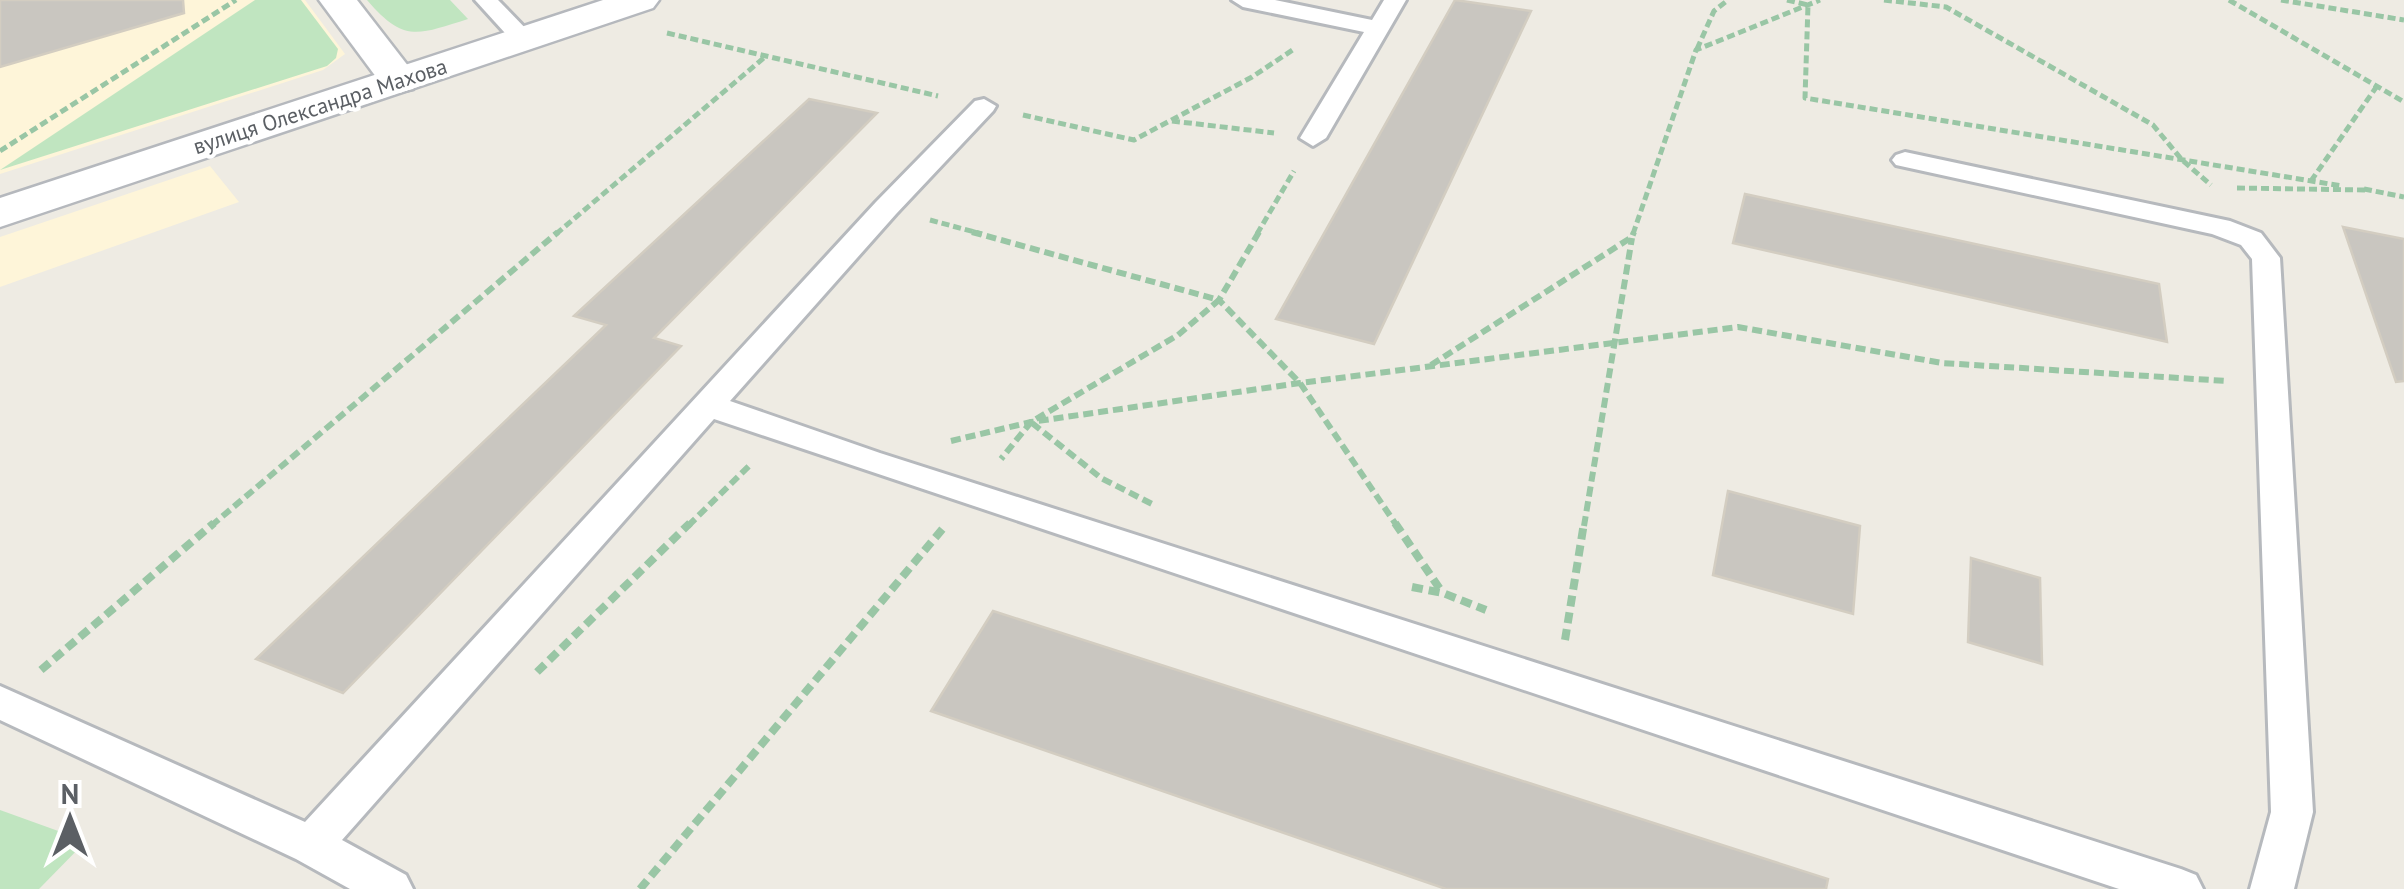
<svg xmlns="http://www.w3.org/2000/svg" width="2404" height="889" viewBox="0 0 2404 889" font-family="'PT Sans',sans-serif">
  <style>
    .commercial { fill: #fef5d9 }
    .green { fill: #c0e5c0 }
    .building { fill: #c9c6c0; stroke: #d3cdc1; stroke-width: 2.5 }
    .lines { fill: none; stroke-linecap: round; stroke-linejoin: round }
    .lane-casing { stroke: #b6b9bd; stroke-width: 6 }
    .street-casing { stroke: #b6b9bd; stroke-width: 5 }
    .secondary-casing { stroke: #b5b8bd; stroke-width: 5 }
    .path-far2 { stroke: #99c6a5; stroke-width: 5; stroke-dasharray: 8 4; stroke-linecap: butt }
    .path-far1 { stroke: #99c6a5; stroke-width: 6; stroke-dasharray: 10 5; stroke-linecap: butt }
    .path { stroke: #99c6a5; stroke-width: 8; stroke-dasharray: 11 6; stroke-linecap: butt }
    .lane { fill: #fff; fill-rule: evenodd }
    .street { fill: #fff; fill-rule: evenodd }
    .secondary { fill: #fff; fill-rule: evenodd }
    .labels { text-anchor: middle; stroke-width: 8; stroke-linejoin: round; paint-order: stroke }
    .far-street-label { font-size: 22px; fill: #5b5f64; stroke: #fff }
  </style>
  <rect width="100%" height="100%" fill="#eeebe3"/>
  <g class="commercial">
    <path d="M0,0H305L345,54L323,70L0,174Z"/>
    <path d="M210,166L239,202L0,287V237Z"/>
  </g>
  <g class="green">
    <path d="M255,0H301L338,49L336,58L327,66L0,170Z"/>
    <path d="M367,0H450L468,19C417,35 404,43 367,0Z"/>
    <path d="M0,810L86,841L39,889H0Z"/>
  </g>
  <g class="building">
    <path d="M0,0H183L184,13L0,67Z"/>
    <path d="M1455,0L1531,11L1374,344L1276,319Z"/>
    <path d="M809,99L877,113L654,338L681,346L343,693L256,659L606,325L574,316Z"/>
    <path d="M1745,194L2159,284L2167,342L1733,243Z"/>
    <path d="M2343,227L2404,239V381L2396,382Z"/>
    <path d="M1728,491L1860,526L1853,614L1713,575Z"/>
    <path d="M1971,558L2040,578L2042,664L1968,642Z"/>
    <path d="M993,611L1828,879L1826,889H1446L931,711Z"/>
  </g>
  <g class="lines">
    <g class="lane-casing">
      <g id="lane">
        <path d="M475,0H498L531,34L534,39L531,44H515Z"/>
        <path d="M1232,0H1275L1372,20L1384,0H1406L1326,138L1313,146L1300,138L1364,32L1243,7Z"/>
        <path d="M984,99L996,106L993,111L896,214L730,401L880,453L2181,869L2196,875L2203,889H2119L714,419L342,840L406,875L413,889H350L296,859L0,720V686L305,822L876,202L975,101Z"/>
        <path d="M1905,152L2230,221L2261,233L2280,258L2313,812L2294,889H2250L2271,812L2252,259L2241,245L2212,234L1896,165L1892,160L1896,155Z"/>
      </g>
    </g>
    <g class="street-casing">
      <path id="street" d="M319,0H357L419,80L413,89L399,92L385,89Z"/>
    </g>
    <g class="secondary-casing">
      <path id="secondary" d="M603,0H659L653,8L0,227V198Z"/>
    </g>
    <g class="path-far2">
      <path d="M1787,0L1808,5L1805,98L2342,186"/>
      <path d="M1884,0L1946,7L2153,125L2182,160L2211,185"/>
      <path d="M2229,0L2404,102"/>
      <path d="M2281,0L2404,20"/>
      <path d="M667,33L938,96"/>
      <path d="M1697,49L1714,11L1728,0"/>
      <path d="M1023,115L1134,140L1252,77L1294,49"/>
      <path d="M1172,121L1274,133"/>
      <path d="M0,151L236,0"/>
      <path d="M2311,181L2377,86"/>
      <path d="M2237,188L2365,190"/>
      <path d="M2364,189L2404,197"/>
      <path d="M930,220L982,234"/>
      <path d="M556,234L766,56"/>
      <path d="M1257,234L1294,171"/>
      <path d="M1633,234L1696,50L1820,0"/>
    </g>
    <g class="path-far1">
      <path d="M972,232L1219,300L1178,335L1031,422L1001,459"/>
      <path d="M1259,232L1219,300L1300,383L1397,526"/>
      <path d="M1431,365L1632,237L1634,232"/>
      <path d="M1032,423L1101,478L1154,505"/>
      <path d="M951,441L1031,422L1300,383L1738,327L1942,363L2227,381"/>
      <path d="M211,526L558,232"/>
      <path d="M688,526L750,465"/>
      <path d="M1584,526L1632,238"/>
    </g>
    <g class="path">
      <path d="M1395,523L1442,592"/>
      <path d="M1412,587L1443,593L1486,610"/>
      <path d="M1565,640L1584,523"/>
      <path d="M41,670L214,523"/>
      <path d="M537,672L690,523"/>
      <path d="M640,889L945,526"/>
    </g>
    <use href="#lane" class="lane"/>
    <use href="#street" class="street"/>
    <use href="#secondary" class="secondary"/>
  </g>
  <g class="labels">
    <g class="far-street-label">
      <text transform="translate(320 106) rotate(-18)" y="8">вулиця Олександра Махова</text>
    </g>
  </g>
  <g transform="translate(70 819)" stroke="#ffffff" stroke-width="8" paint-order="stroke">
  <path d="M0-8L18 38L0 25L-18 38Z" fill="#5b5f64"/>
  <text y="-15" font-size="28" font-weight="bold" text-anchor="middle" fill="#5b5f64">N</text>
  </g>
</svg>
